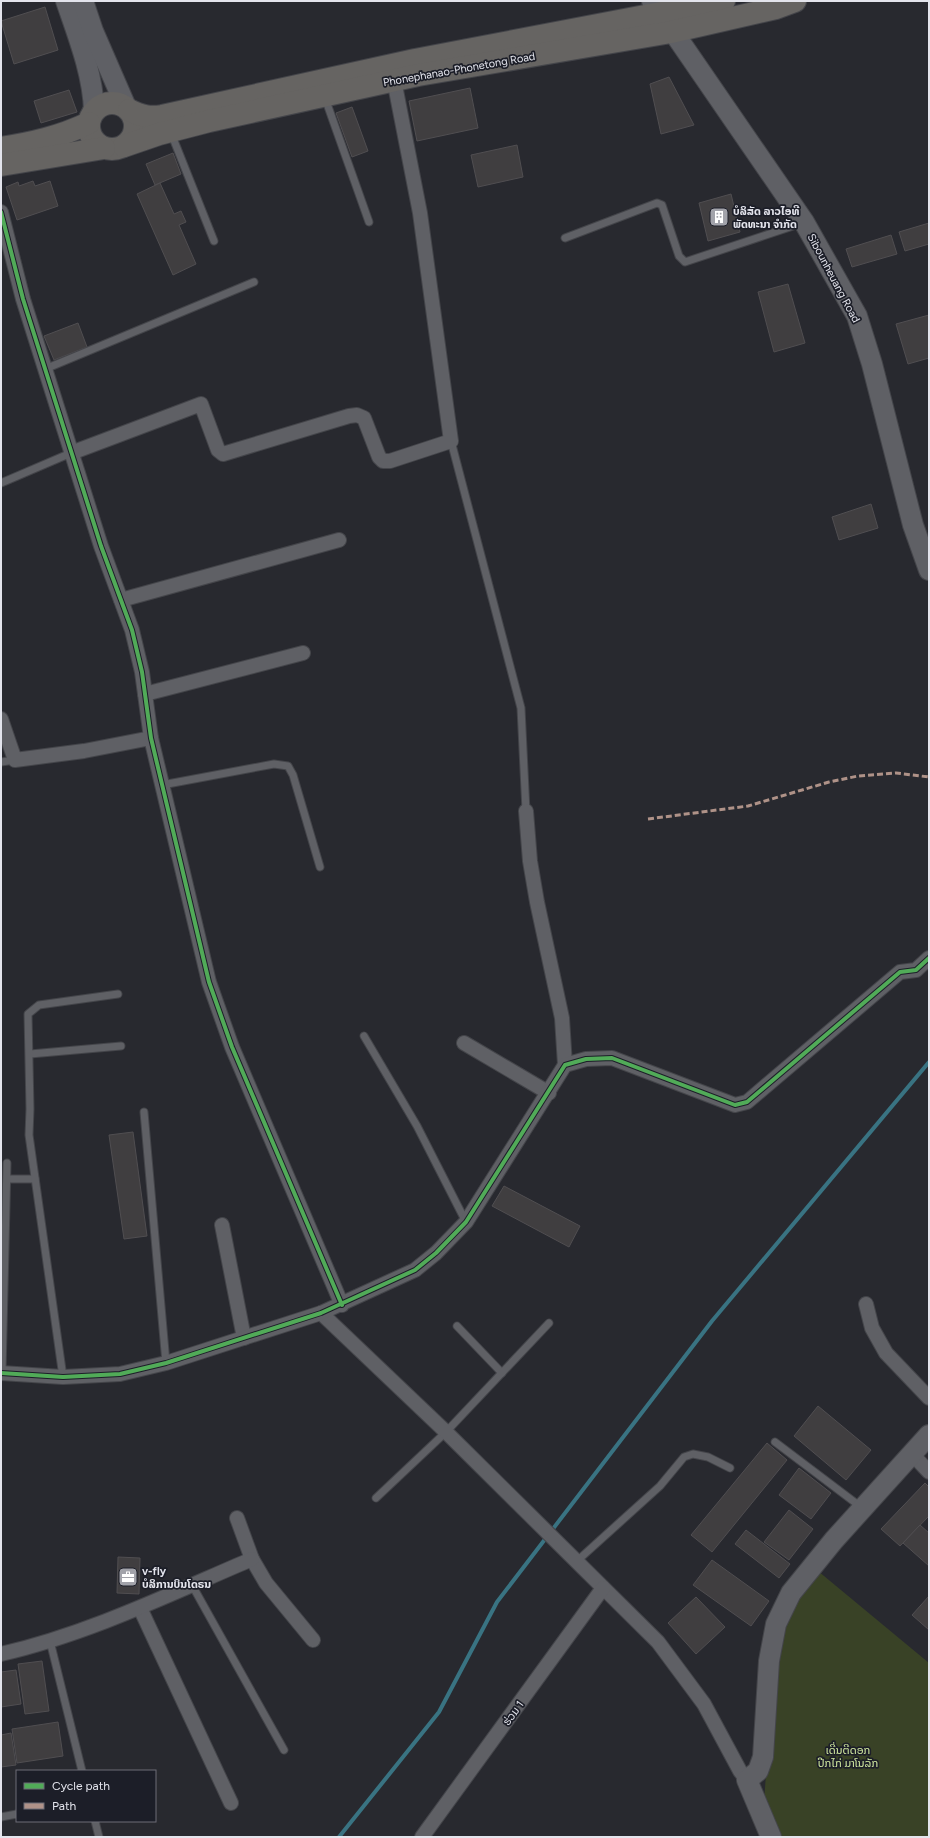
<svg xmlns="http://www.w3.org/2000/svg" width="930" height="1838" viewBox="0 0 930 1838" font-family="Figtree,'Noto Sans Lao',sans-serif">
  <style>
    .green { fill: #394226 }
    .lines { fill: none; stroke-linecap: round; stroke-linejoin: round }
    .stream { stroke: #397382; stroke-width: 4 }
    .building { fill: #403e40; stroke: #504e51 }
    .lane-casing { stroke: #44454a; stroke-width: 9 }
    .street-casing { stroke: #44454a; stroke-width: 16 }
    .secondary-casing { stroke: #44454a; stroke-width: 22 }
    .primary-casing { stroke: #44454a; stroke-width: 24 }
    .lane { stroke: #5f6065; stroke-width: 7 }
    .street { stroke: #5f6065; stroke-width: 14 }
    .secondary { stroke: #5f6065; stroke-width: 20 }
    .primary { stroke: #666462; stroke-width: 22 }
    .quiet { stroke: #af9288; stroke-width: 3; stroke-dasharray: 6 3; stroke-linecap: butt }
    .cycleway-casing { stroke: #1c1e28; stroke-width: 6 }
    .cycleway { stroke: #51ab58; stroke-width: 4 }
    .labels { text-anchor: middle; stroke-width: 3.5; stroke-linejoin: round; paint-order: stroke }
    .street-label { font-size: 11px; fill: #e3e4ec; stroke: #1c1e28 }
    .poi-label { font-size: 11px; font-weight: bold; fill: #e3e4ec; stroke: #1c1e28; text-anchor: start }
    .park-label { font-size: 11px; fill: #d3eba1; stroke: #1c1e28 }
  </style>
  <rect width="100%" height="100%" fill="#28292f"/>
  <path class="green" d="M818,1571L929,1663V1837H780L764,1802L774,1660L794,1598Z"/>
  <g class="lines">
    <path class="stream" d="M339,1837L439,1712L497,1602L712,1321L929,1062"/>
  </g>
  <g class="building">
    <path d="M45,7L58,50L14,64L1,21Z"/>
    <path d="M669,77L694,125L661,134L650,84Z"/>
    <path d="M470,88L478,128L417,141L409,101Z"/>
    <path d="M69,90L77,112L41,123L34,101Z"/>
    <path d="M352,107L368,151L352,157L336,113Z"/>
    <path d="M517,145L523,177L478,187L471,155Z"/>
    <path d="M173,153L181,174L155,185L146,164Z"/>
    <path d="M33,181L35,186L50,181L58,206L17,220L6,187L18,182L19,186Z"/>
    <path d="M160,183L174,214L181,211L186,222L179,225L196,264L173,275L137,194Z"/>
    <path d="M731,194L740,232L708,241L699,203Z"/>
    <path d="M929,223V244L905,251L899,232Z"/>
    <path d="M891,235L897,254L852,267L846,249Z"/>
    <path d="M788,284L805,343L774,352L758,292Z"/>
    <path d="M929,315V358L908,364L896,324Z"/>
    <path d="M78,323L87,347L54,360L44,336Z"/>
    <path d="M871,504L878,528L839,540L832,517Z"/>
    <path d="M133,1132L147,1236L124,1239L109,1135Z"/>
    <path d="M504,1186L580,1226L569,1247L492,1206Z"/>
    <path d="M818,1406L871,1450L846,1480L794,1436Z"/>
    <path d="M767,1443L787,1460L712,1552L691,1535Z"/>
    <path d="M799,1468L831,1493L811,1519L779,1495Z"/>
    <path d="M925,1483L929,1487V1516L900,1546L881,1529Z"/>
    <path d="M789,1510L813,1529L789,1560L764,1542Z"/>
    <path d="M920,1525L929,1533V1566L903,1543Z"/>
    <path d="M746,1530L790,1564L779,1578L735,1544Z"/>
    <path d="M118,1557L140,1558L139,1594L117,1593Z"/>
    <path d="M712,1560L769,1601L751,1626L693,1585Z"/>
    <path d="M929,1596V1630L912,1615Z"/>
    <path d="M696,1597L725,1627L696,1654L668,1623Z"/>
    <path d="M42,1661L49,1711L25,1714L18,1664Z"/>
    <path d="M16,1670L21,1704L1,1707V1672Z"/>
    <path d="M58,1722L63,1756L17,1763L12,1729Z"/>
    <path d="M11,1733L16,1765L1,1767V1735Z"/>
  </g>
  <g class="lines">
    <g class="lane-casing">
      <g id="lane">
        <path d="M325,98L369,222"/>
        <path d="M171,133L214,241"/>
        <path d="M565,238L657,203L662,205L679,256L685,262L802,223"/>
        <path d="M45,369L254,282"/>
        <path d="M451,441L521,708L526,811"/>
        <path d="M1,483L71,453"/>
        <path d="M1,762L15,760"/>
        <path d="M162,785L274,764L288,766L293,775L320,867"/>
        <path d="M364,1036L417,1126L466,1222"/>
        <path d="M30,1054L121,1046"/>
        <path d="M144,1112L166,1363"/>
        <path d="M8,1179H35"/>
        <path d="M457,1326L502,1373"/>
        <path d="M2,1373L7,1163"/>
        <path d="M63,1377L29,1135L30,1109L28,1014L39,1005L118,994"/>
        <path d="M775,1442L861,1507"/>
        <path d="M376,1498L446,1432L549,1323"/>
        <path d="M577,1561L660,1486L684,1457L693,1454L708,1457L730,1468"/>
        <path d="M192,1585L284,1750"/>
        <path d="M50,1641L82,1771"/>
        <path d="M1,1817L17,1814"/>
        <path d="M95,1821L99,1837"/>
      </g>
    </g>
    <g class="street-casing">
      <g id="street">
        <path d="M1,212L23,299L101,546L132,630L142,672L151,738L209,982L232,1047L342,1305"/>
        <path d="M71,453L201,404L218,450L223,454L349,416L357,415L364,418L379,457L383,461H390L451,441L420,213L394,80"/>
        <path d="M121,600L339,540"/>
        <path d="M145,694L303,653"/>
        <path d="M1,719L15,760L84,751L151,738"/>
        <path d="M526,811L530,861L537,902L562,1018L565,1065"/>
        <path d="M464,1043L549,1093"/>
        <path d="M222,1225L244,1338"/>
        <path d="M866,1304L872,1328L886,1353L929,1398"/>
        <path d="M321,1313L446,1432L658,1642L704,1704L740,1771L747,1780"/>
        <path d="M1,1373L63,1377L120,1374L166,1363L321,1313L415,1270L436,1253L466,1222L565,1065L586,1059L612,1058L735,1105L747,1102L900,972L916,970L929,958"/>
        <path d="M912,1454L929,1472"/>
        <path d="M237,1518L252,1559L266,1583L313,1640"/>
        <path d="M140,1608L231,1803"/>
        <path d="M1,1654C88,1634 170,1594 252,1559"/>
        <path d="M422,1837L603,1588"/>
      </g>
    </g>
    <g class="secondary-casing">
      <g id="secondary">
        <path d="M66,1C78,36 93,74 94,111"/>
        <path d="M83,1L93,31L126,107"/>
        <path d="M652,1L804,222L857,316L872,364L913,525L929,570"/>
        <path d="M771,1837L747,1780L758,1771L763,1757L769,1661L776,1624L791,1593L834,1540L929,1435"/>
      </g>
    </g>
    <g class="primary-casing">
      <g id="primary">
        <circle cx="112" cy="126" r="23"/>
        <path d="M129,110C141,116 149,118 162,116L415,60L724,1"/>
        <path d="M124,146L159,134L209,121L418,75L671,32L776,8L795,1"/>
        <path d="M1,148C33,143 59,137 89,123"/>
        <path d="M1,165L104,148"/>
      </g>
    </g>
    <use href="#lane" class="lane"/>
    <use href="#street" class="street"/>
    <use href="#secondary" class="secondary"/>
    <use href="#primary" class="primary"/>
    <path class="quiet" d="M648,819L748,806L829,782L858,776L896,773L929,777"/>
    <g class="cycleway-casing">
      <g id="cycleway">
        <path d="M1,212L23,299L101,546L132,630L142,672L151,738L209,982L232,1047L342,1305"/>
        <path d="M1,1373L63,1377L120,1374L166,1363L321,1313L415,1270L436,1253L466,1222L565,1065L586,1059L612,1058L735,1105L747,1102L900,972L916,970L929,958"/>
      </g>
    </g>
    <use href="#cycleway" class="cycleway"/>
  </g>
  <defs>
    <g id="building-square" transform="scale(1)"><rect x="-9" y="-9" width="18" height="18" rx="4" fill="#a2a3aa" stroke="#1c1e28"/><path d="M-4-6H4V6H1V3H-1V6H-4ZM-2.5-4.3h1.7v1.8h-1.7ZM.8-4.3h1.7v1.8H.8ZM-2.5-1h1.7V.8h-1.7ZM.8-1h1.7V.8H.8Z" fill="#fff"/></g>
    <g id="office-square" transform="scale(1)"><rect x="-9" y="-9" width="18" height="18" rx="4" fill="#a2a3aa" stroke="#1c1e28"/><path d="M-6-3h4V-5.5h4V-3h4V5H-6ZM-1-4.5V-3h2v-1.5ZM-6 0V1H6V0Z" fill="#fff"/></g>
  </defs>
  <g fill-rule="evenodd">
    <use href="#building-square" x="719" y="217"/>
    <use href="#office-square" x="128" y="1577"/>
  </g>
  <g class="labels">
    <g class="street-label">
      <text transform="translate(459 69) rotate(-10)" y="4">Phonephanao-Phonetong Road</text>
      <text transform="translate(834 278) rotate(62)" y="4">Sibounheuang Road</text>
      <text transform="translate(513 1713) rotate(-54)" y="4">ຮ່ວມ 1</text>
    </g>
    <g class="poi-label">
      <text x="733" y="215">ບໍລິສັດ ລາວໄອທີ<tspan x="733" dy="13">ພັດທະນາ ຈຳກັດ</tspan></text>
      <text x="142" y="1575">v-fly<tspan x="142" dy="13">ບໍລິການບິນໂດຣນ</tspan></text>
    </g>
    <g class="park-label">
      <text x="848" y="1754">ເດີ່ນຕີດອກ<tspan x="848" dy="13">ປີກໄກ່ ມາໂນລັກ</tspan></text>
    </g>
  </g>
  <rect width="930" height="1838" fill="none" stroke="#e3e4ec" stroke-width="4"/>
  <rect x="16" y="1770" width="140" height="52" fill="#1c1e28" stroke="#6c6d76"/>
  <rect x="24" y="1783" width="20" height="6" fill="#51ab58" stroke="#6c6d76"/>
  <text x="52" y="1790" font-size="12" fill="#e3e4ec">Cycle path</text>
  <rect x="24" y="1803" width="20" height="6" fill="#af9288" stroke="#6c6d76"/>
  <text x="52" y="1810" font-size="12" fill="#e3e4ec">Path</text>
</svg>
